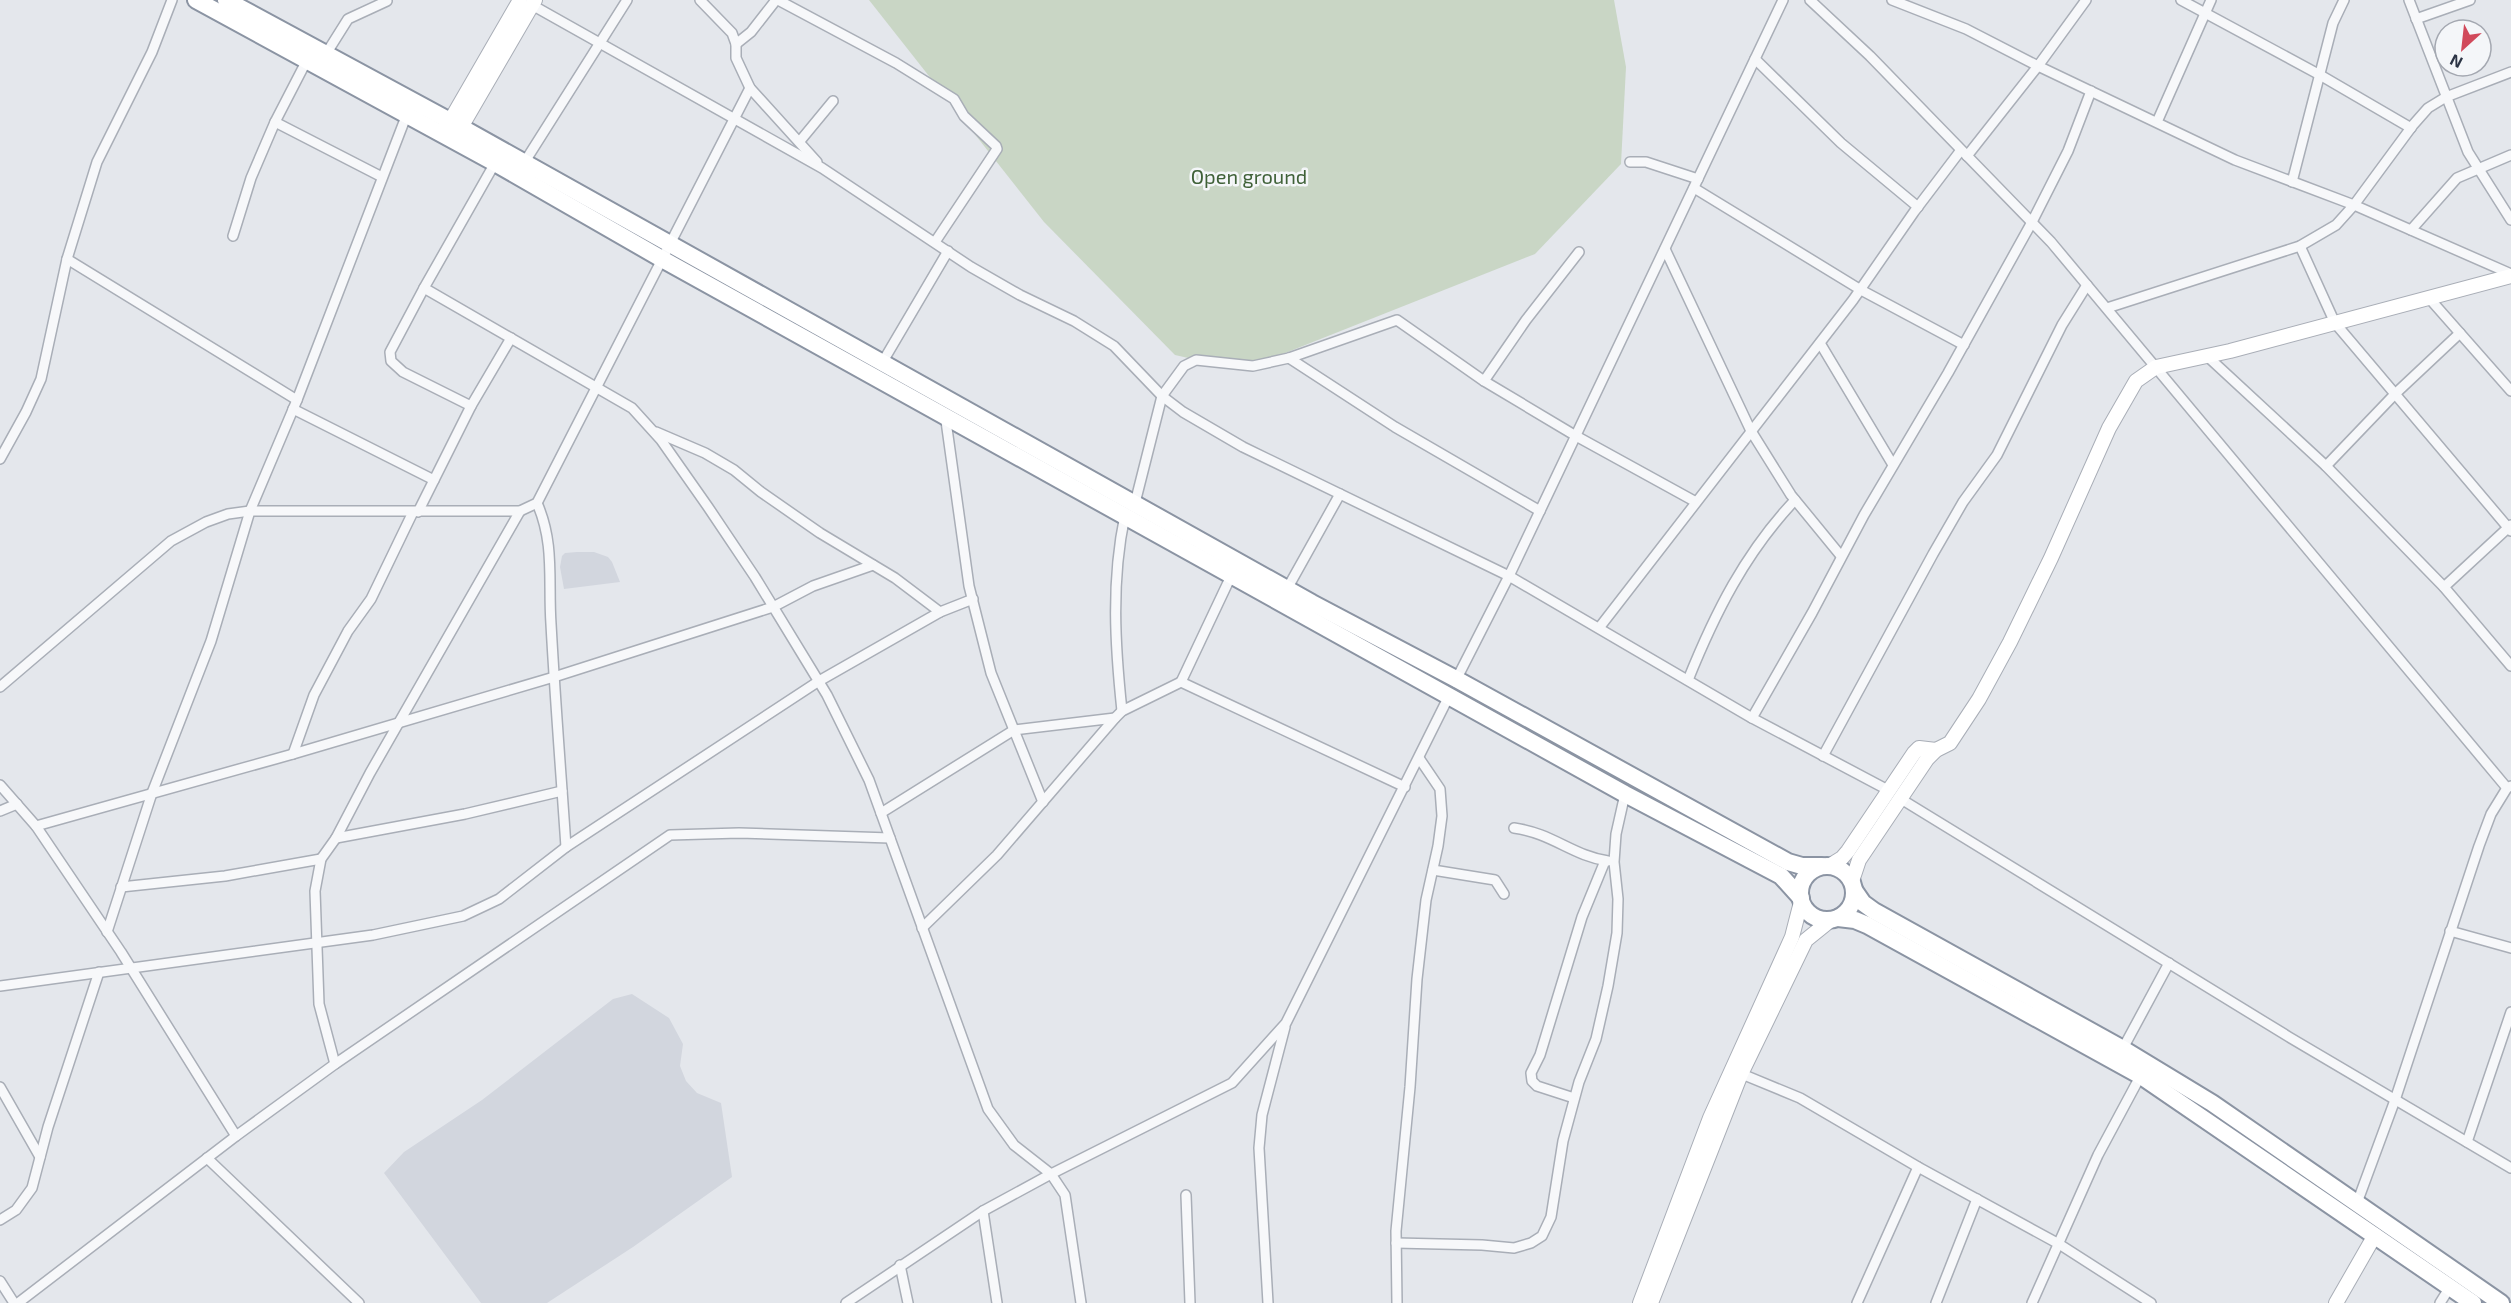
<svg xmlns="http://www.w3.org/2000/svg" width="2511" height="1303" viewBox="0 0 2511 1303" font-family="'Exo 2',sans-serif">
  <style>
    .built { fill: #d2d6de }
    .green { fill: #c9d6c5 }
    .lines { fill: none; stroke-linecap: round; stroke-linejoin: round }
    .street-casing { stroke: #a9aeb7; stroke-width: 12 }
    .secondary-casing { stroke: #a9aeb7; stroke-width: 16 }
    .highway-casing { stroke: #8b94a3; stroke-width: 20 }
    .street { stroke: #f7f8fa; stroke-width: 9 }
    .secondary { stroke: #fff; stroke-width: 14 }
    .highway { stroke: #fff; stroke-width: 16 }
    .labels { text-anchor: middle; stroke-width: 5; stroke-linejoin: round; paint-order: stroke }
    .park-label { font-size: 20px; fill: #3f6138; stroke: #f4f6f9 }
  </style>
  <rect width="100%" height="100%" fill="#e4e7ec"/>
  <g class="built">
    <path d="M577,552H594L608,557L612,562L620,582L564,589L560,567L562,556L565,553Z"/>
    <path d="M632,994L669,1018L683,1044L680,1066L686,1081L697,1093L721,1103L732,1177L633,1247L547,1303H481L384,1173L404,1152L482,1100L613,999Z"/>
  </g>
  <path class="green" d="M869,0H1614L1626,67L1621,164L1535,254L1242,370L1175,355L1044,222Z"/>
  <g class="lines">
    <g class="street-casing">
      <g id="street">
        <path d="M700,0L732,33L736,44V58L750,88L817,162"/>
        <path d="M778,0L896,63L954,99L964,116L996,146L997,149L935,242"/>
        <path d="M1810,0L1870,56L2051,242L2507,788"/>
        <path d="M1892,0L1966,29L2038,66L2235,160L2354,205L2511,274"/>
        <path d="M2181,0L2320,75L2411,128"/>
        <path d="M2409,0L2468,152L2511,220"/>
        <path d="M532,5L822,168L971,267L1020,295L1074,321L1114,346L1162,396L1183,412L1243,447L1509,576L1752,718L1888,790"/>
        <path d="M2416,19L2470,0"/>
        <path d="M736,44L751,32L776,0"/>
        <path d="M326,54L348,19L387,1"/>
        <path d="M1755,59L1841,143L1918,207"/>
        <path d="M275,122L382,177"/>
        <path d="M2157,122L2211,0"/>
        <path d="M800,141L833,101"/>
        <path d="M1967,156L2038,66L2086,0"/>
        <path d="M1630,162H1646L1698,179"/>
        <path d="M495,163L424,288L632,408L661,440L708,507L755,577L827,695L869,780L988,1109L1014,1145L1051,1174L1065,1195L1081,1303"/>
        <path d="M524,163L627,0"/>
        <path d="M2292,182L2333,23L2344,0"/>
        <path d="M1694,188L1861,290L1964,345"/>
        <path d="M2411,230L2457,178L2511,155"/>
        <path d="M233,236L251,178L275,122L307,60"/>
        <path d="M2300,246L2335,323L2511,531"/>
        <path d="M1665,249L1751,431L1791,495L1841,556"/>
        <path d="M67,259L297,400"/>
        <path d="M424,288L390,352L391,361L403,372L471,406"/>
        <path d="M2429,298L2511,391"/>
        <path d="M2107,308L2300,246L2336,225L2354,205L2413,125L2428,108L2446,97L2511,72"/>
        <path d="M1820,343L1893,465"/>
        <path d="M2207,356L2326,466L2444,587L2511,666"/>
        <path d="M1289,358L1395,427L1540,511"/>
        <path d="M882,363L948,251"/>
        <path d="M1484,381L1526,320L1579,252"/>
        <path d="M293,409L434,480"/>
        <path d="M945,414L969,586L991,673L1043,802"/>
        <path d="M656,432L705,453L734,470L761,492L820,533L895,578L940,612L973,599"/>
        <path d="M0,459L26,412L41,379L67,259L97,162L152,52L172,0"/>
        <path d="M2326,466L2395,394L2460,333"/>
        <path d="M537,503C555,544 548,581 551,624C555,698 561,773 566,847"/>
        <path d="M1135,503L1162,396L1184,366L1196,360L1253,366L1289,358L1397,320L1484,381L1576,436L1696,502"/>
        <path d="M418,512L471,406L511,338"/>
        <path d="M2444,587L2511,525"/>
        <path d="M1287,589L1340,494"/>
        <path d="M1599,628L1853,300L1914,212L1961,150"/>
        <path d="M1688,680C1715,613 1745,553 1795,500"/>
        <path d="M1181,682L1232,574"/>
        <path d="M1455,682L1509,576L1783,0"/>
        <path d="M0,687L171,541L206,522L228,514L250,511H520L537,503L750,88"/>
        <path d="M1122,711C1115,645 1111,581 1125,515"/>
        <path d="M1752,718L1812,613L1864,515L1948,373L2032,222L2068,151L2091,91"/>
        <path d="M293,754L314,695L348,631L371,599L413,512"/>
        <path d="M1823,756L1933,554L1963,502L1997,455L2062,325L2087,285"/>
        <path d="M0,785L36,826L121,952L236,1136"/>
        <path d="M1901,799L2289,1037L2511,1168"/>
        <path d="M0,811L17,804"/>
        <path d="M881,813L1014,730L1115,718"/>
        <path d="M36,826L293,754L554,677L773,607L813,586L873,565"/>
        <path d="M1514,828C1552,833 1573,856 1608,861"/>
        <path d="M336,838L465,814L562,791"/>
        <path d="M1433,870L1495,880L1504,894"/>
        <path d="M121,887L225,876L321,859"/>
        <path d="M922,928L997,855L1115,718L1122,711L1181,682L1405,787"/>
        <path d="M2450,931L2511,948"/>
        <path d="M107,932L152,793L211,641L250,511L297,400L407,114"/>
        <path d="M0,986L373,935L463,916L499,899L566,847L819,681L940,612"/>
        <path d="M2121,1052L2169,963"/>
        <path d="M335,1064L319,1004L315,891L321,859L336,838L370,773L520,511"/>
        <path d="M1737,1072L1800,1098L1918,1167L2059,1244L2151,1303"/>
        <path d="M0,1087L40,1157"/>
        <path d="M1574,1098L1537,1086L1532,1081L1531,1073L1540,1055L1582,917L1605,861"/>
        <path d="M2467,1142L2511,1012"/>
        <path d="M207,1158L359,1303"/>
        <path d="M1186,1195L1190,1303"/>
        <path d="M2357,1203L2395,1100L2479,846L2491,814L2507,788L2511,786"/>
        <path d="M983,1211L997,1303"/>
        <path d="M0,1220L16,1210L32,1188L48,1127L99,972"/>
        <path d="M1396,1243L1482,1245L1514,1248L1531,1243L1542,1236L1551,1217L1563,1141L1579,1082L1596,1039L1608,986L1617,933L1618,899L1614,862L1616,834L1625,794"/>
        <path d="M900,1265L908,1303"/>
        <path d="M0,1281L14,1303"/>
        <path d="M18,1303L236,1136L335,1064L670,835L739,833L890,838"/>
        <path d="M846,1303L983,1211L1051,1174L1232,1083L1286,1023L1450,694"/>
        <path d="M1268,1303L1259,1148L1262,1115L1285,1027"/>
        <path d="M1397,1303L1396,1231L1410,1087L1417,979L1426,900L1438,846L1442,816L1440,789L1419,758"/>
        <path d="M1857,1303L1918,1167"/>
        <path d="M1936,1303L1977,1199"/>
        <path d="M2032,1303L2098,1155L2142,1073"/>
        <path d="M2440,1303L2450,1287"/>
      </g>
    </g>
    <g class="secondary-casing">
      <g id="secondary">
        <path d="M446,128L520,0"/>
        <path d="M456,136L535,0"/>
        <path d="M1829,866L1842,858L1848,851L1914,753L1919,748L1936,750"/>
        <path d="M1852,881L1859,860L1927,759L1936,750L1950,743L1979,699L2010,642L2051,558L2109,428L2136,381L2156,367L2230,351L2511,276"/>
        <path d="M1640,1303L1710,1118L1792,937L1801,902"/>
        <path d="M1651,1303L1741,1074L1806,940L1832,919"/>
        <path d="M2336,1303L2375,1235"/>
      </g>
    </g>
    <g class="highway-casing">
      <g id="highway">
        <path d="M196,0L495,163L662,259L1625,794L1781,876L1801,898"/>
        <path d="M226,0L450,121L1312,603L1456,679L1788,862L1802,866H1822"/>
        <circle cx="1827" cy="893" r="27"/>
        <path d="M1854,890L1863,903L1874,911L2123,1049L2212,1103L2501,1303"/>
        <path d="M1838,918L1855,920L1867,925L2141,1076L2473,1303"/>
      </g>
    </g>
    <use href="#street" class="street"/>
    <use href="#secondary" class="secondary"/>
    <use href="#highway" class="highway"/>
  </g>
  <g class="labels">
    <g class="park-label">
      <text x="1249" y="184">Open ground</text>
    </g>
  </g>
  <g transform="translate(2463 48) rotate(207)"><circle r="28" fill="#f4f6f9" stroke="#a4a8b1" stroke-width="1.5"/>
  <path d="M0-4.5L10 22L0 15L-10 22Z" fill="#d1495b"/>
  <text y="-9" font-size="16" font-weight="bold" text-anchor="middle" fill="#2b3445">N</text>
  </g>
</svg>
